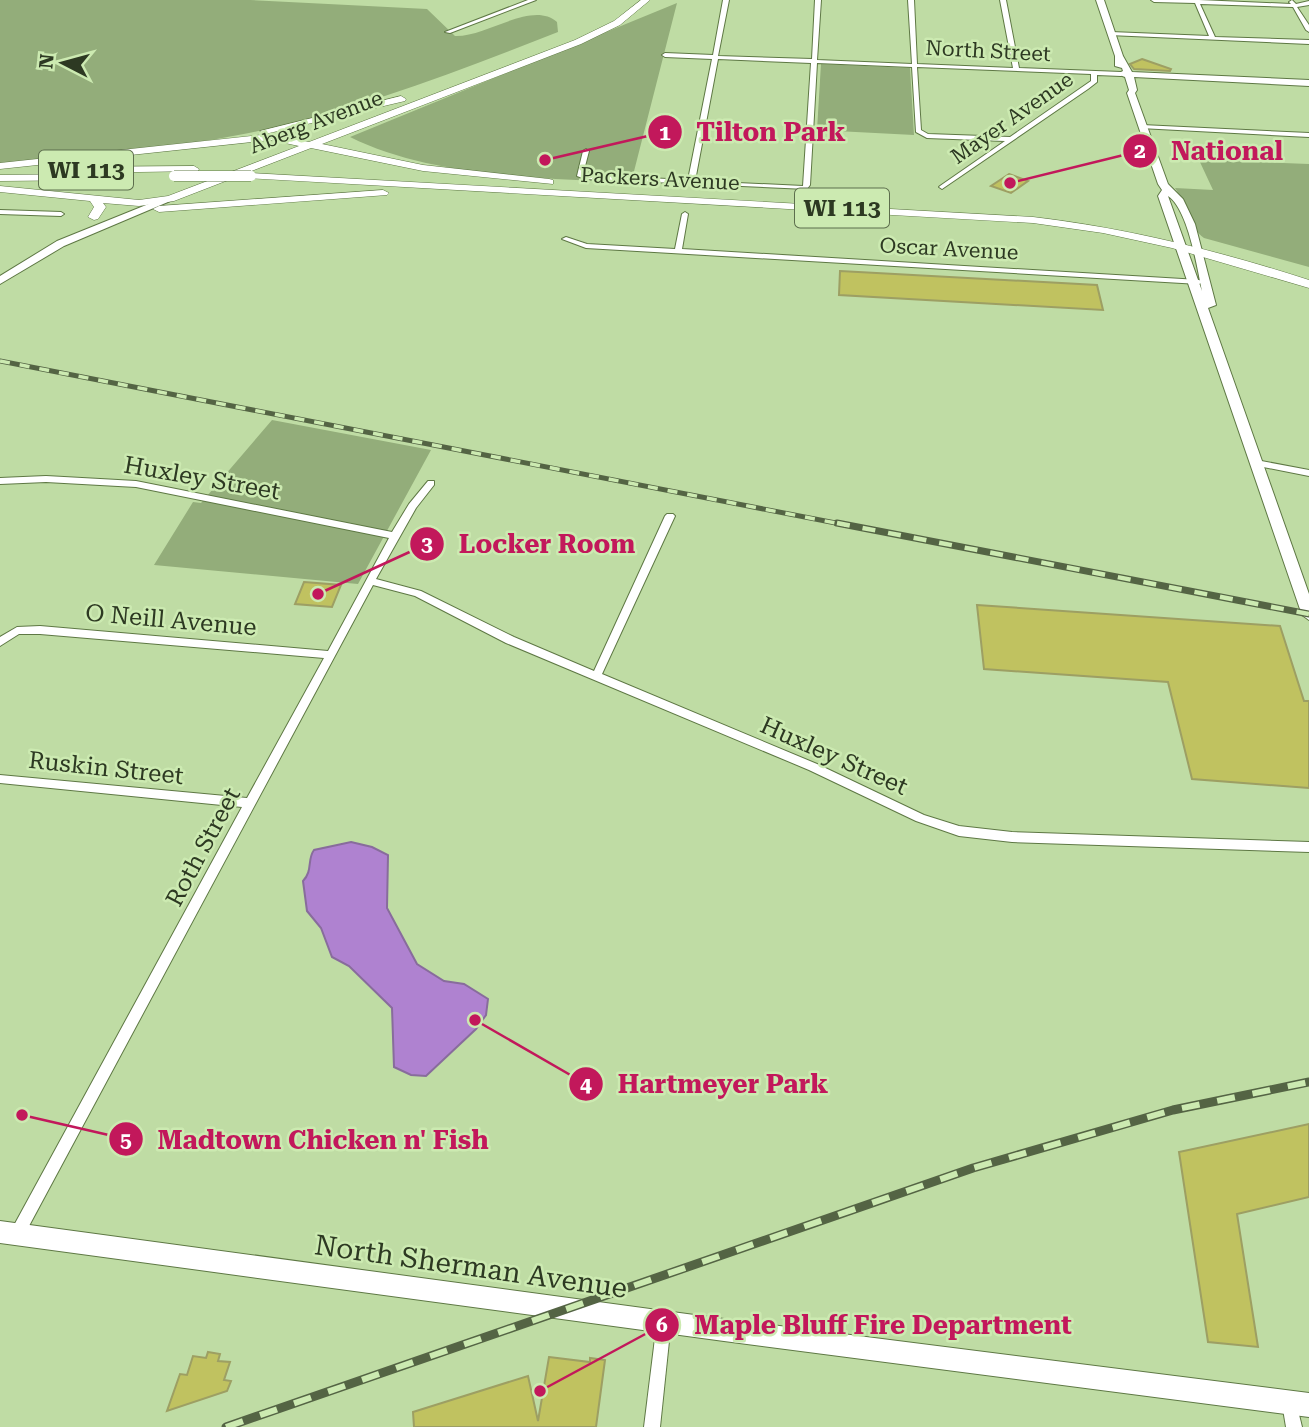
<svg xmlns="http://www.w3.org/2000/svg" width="1309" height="1427" viewBox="0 0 1309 1427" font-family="'Roboto Serif',serif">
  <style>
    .green { fill: #93ad7a }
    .water { fill: #af82d0; stroke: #886c9c; stroke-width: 2 }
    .building { fill: #c0c260; stroke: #9d9f63; stroke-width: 2 }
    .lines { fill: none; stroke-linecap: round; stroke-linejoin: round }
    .street-casing { stroke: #5e7844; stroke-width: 2 }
    .secondary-casing { stroke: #5e7844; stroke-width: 2 }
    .primary-casing { stroke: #5e7844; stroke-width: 1 }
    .street { fill: #fff; fill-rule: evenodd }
    .secondary { fill: #fff; fill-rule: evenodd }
    .primary { fill: #fff; fill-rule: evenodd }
    .rail-far2-casing { stroke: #546444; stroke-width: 5 }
    .rail-far1-casing { stroke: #546444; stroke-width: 7 }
    .rail-casing { stroke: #546444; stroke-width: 9 }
    .rail-far2 { stroke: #cceab1; stroke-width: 3.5; stroke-dasharray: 10; stroke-linecap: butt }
    .rail-far1 { stroke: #cceab1; stroke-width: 4.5; stroke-dasharray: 13; stroke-linecap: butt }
    .rail { stroke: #cceab1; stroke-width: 6; stroke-dasharray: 18; stroke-linecap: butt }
    .primary-bridge-casing { stroke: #5e7844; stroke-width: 11; stroke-linecap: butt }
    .primary-bridge { stroke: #fff; stroke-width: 10 }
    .labels { text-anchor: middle; stroke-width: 5; stroke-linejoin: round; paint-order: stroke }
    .far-street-label { font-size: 21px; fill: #2d3922; stroke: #cceab1 }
    .shield { fill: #cceab1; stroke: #5d6e4d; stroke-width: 2 }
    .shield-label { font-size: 23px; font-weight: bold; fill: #2d3922 }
    .street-label { font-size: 24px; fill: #2d3922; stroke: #cceab1 }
    .near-street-label { font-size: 28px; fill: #2d3922; stroke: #cceab1 }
    .leader { fill: none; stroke: #c2185b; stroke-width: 2.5 }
    .callout-dot { fill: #c2185b; stroke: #cceab1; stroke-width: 2.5 }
    .mark-label { font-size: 21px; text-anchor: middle; font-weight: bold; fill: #fff }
    .callout-label { font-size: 26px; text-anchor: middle; font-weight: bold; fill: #c2185b; stroke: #cceab1; stroke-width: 5; stroke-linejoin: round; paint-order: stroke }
  </style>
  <rect width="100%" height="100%" fill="#bfdca4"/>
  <g class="green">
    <path d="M0,0H250L427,9L455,36C487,37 532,0 557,22L558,32C457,72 355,111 249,133C167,149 83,157 0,163Z"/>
    <path d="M677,3L631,183C542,178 430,177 350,137Z"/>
    <path d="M821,64L910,68L914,135L817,130Z"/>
    <path d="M1199,160L1309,164V267L1204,238C1190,229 1185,202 1175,188L1213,190Z"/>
    <path d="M272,420L431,450L358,584L154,565L193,502L201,503Z"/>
  </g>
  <path class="water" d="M351,842L372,847L388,855L387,908L417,964L444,981L464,984L488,999L486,1015L476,1029L426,1076L411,1075L394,1067L392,1008L349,966L332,957L321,928L307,911L303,881C313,871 307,859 314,850Z"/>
  <g class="building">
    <path d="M1142,59L1171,69L1170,71L1134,69L1130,64Z"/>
    <path d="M1009,174L1028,181L1011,193L991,186Z"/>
    <path d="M840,271L1097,285L1103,310L839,295Z"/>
    <path d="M304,582L341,585L332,607L295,604Z"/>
    <path d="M977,605L1280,626L1304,701H1309V788L1192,779L1168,682L984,669Z"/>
    <path d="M1309,1124V1197L1237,1214L1258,1347L1208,1342L1179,1152Z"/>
    <path d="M208,1352L220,1354L218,1361L230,1362L224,1380L231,1381L227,1391L167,1411L180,1374L187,1375L193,1356L206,1358Z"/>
    <path d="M549,1357L590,1362V1358L605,1360L596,1427H414L413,1412L528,1376L538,1421Z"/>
  </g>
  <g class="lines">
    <g class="street-casing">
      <g id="street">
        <path d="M528,0H536L450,33L445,32Z"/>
        <path d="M723,0H729L718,56L812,59L815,0H821L817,60L912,64L908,0H914L917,64L1013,68L1000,0H1006L1019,68L1121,72L1124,74L1121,76L1097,75V82L1088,89L942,189L939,187L940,186L1005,141L927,138L916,132L912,67L817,63L810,185L807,189L585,179L577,176L583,151L586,149L589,151L583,174L586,175L688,180L712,59L665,57L662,55L665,53L713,55ZM718,59L811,63L803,186L695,181ZM917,67L1091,74V81L1010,137L928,134L921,130Z"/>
        <path d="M1151,0H1199L1291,4L1289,2L1292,0L1296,4L1309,1V5L1297,7L1309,25V32L1306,30L1293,7L1200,4L1215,37L1309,40V44L1109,35V33L1111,32L1209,36L1195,3L1154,2Z"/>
        <path d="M1142,125L1309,133V137L1140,128L1139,127Z"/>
        <path d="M0,210L61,212L64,214L61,216L0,214Z"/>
        <path d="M685,212L688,214L682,249L1199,280L1203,282L1199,284L586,248L562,239L566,237L587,244L675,249L682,214Z"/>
        <path d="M1256,460L1309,470V476L1253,465V461Z"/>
        <path d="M46,476L136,481L392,532L409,504L428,481H434V485L416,508L376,579L421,591L514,637L594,671L665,516L667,514H673L675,516L602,674L817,764L924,815L959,826L1012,832L1309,842V852L1012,842L959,836L916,821L809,770L506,643L415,596L373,585L22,1239L17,1241L12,1239L10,1234L12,1229L242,807L0,783V775L247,798L324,658L40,634H19L0,646V637L17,627L40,626L328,651L389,538L136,487L46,482L0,484V478Z"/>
        <path d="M664,1315L669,1317L671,1322L660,1427H644L657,1322L659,1317Z"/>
        <path d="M1290,1395L1295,1398L1302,1427H1286L1282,1403L1285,1398Z"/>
      </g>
    </g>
    <g class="secondary-casing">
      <g id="secondary">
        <path d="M1096,0H1104L1123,56L1132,72L1309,80V86L1134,77L1137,90L1135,93L1168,184L1183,199L1195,224L1216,305L1208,308L1309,594V620L1302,615L1158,196L1162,190L1158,184L1127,93L1129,90L1125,77L1117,74L1123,71L1122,68L1115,66V56ZM1168,196C1188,209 1197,267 1202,291Z"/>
        <path d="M166,197L175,199L64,246L0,284V276L57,241Z"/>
        <path d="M0,1221L724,1319L1309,1393V1417L724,1341L0,1243Z"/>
      </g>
    </g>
    <g class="primary-casing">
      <g id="primary">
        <path d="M641,0H650L620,25L581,44L322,144L423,165L549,179L553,180V184L423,171L311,148L174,201L139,206L103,203L106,207L98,219L94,220L88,217L94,207L90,201L0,192V186L139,200L168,196L299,146L271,140L0,169V163L271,134L309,142L575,40L614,21Z"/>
        <path d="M401,96L406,99L405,101L265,134L260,131Z"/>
        <path d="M194,166L199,169L198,171L80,173L75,170L80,167Z"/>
        <path d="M251,173L1033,217C1127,228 1219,251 1309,280V288L1172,248L1103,233L1033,223L247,178L246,176Z"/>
        <path d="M0,175L94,174L99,177L94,180L0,181Z"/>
        <path d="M383,190L389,193L387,195L159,212L153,209L159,206Z"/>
      </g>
    </g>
    <use href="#street" class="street"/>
    <use href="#secondary" class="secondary"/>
    <use href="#primary" class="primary"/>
    <g class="rail-far2-casing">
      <path id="rail-far2" d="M0,361L846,525"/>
    </g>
    <g class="rail-far1-casing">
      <path id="rail-far1" d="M837,523L1309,614"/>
    </g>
    <g class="rail-casing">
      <path id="rail" d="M226,1427L973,1168L1173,1110L1309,1082"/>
    </g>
    <use href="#rail-far2" class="rail-far2"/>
    <use href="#rail-far1" class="rail-far1"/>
    <use href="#rail" class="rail"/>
    <g class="primary-bridge-casing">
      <path id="primary-bridge" d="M174,176H251"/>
    </g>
    <use href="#primary-bridge" class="primary-bridge"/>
  </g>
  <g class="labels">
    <g class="far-street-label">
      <text transform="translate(988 51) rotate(3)" y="7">North Street</text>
      <text transform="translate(1012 118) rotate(-35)" y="7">Mayer Avenue</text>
      <text transform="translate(316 122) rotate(-21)" y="7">Aberg Avenue</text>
      <text transform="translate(660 179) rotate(3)" y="7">Packers Avenue</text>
      <text transform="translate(949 249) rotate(3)" y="7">Oscar Avenue</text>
    </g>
    <g class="shield">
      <rect x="39" y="150.5" width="94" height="39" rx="5"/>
      <rect x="795" y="188.5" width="94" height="39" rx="5"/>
    </g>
    <g class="shield-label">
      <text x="86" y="178">WI 113</text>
      <text x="842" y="216">WI 113</text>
    </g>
    <g class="street-label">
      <text transform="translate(202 478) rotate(10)" y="8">Huxley Street</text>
      <text transform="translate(171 620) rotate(5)" y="8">O Neill Avenue</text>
      <text transform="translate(834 756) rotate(24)" y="8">Huxley Street</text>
      <text transform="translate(106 768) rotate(6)" y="8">Ruskin Street</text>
      <text transform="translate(203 847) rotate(-62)" y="8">Roth Street</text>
    </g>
    <g class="near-street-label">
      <text transform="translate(471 1266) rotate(8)" y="10">North Sherman Avenue</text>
    </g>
  </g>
  <path class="leader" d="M545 160L665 132M1010 183L1140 151M318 594L427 544M475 1020L586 1084M22 1115L126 1139M540 1391L662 1325"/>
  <g class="callout-dot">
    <circle cx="545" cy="160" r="7"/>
    <circle cx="1010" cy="183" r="7"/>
    <circle cx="318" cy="594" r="7"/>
    <circle cx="475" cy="1020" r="7"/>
    <circle cx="22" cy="1115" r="7"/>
    <circle cx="540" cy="1391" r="7"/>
    <circle cx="665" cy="132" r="18"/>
    <circle cx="1140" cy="151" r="18"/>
    <circle cx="427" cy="544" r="18"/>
    <circle cx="586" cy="1084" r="18"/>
    <circle cx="126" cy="1139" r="18"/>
    <circle cx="662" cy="1325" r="18"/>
  </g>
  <g class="mark-label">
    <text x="665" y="140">1</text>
    <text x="1140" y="158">2</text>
    <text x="427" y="551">3</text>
    <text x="586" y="1092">4</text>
    <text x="126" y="1147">5</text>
    <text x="662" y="1332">6</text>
  </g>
  <g class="callout-label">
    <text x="771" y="141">Tilton Park</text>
    <text x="1227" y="160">National</text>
    <text x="547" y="553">Locker Room</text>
    <text x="723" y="1093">Hartmeyer Park</text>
    <text x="323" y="1149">Madtown Chicken n' Fish</text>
    <text x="883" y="1334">Maple Bluff Fire Department</text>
  </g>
  <g transform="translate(63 63) rotate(276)" stroke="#cceab1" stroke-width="5" paint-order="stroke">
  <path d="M0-5L12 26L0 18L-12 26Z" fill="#2d3922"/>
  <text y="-10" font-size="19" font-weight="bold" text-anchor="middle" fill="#2d3922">N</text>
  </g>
</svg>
